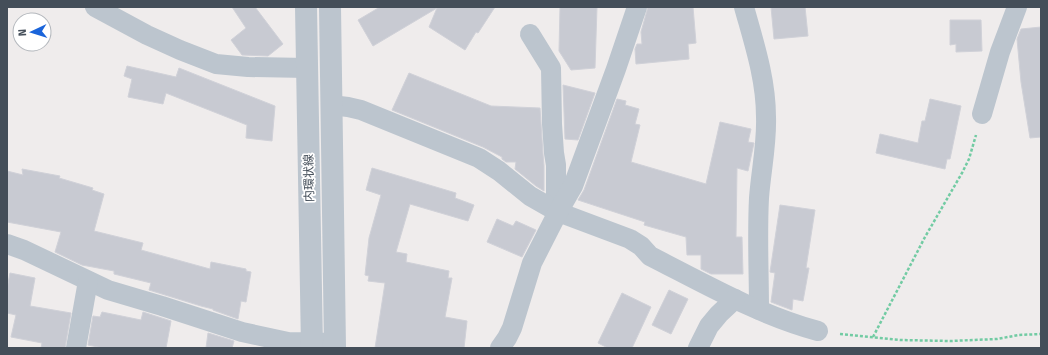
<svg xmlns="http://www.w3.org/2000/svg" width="1048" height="355" viewBox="0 0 1048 355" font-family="'Fira Sans','Noto Sans JP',sans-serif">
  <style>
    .building { fill: #c8cad2; stroke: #d0d1d8 }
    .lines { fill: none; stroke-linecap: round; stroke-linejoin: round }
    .path { stroke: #72cba3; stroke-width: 2.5; stroke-dasharray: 3 2; stroke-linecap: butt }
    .minor { stroke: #bcc5ce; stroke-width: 20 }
    .tertiary { stroke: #bcc5ce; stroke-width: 22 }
    .labels { text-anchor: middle; stroke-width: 3.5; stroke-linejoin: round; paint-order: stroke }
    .street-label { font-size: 12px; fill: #444e59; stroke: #fff }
  </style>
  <rect width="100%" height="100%" fill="#efecec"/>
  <g class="building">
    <path d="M232,7H255L283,44L268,56L242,55L231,40L246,28Z"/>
    <path d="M380,7H495L478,33L476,32L465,50L429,27L437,8L373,46L358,20Z"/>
    <path d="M560,7H597L595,68L571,70L559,51Z"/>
    <path d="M648,7H693L696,43L688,44L689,59L636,64L635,49L637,44H642L641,32Z"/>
    <path d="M771,7H805L808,36L774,39Z"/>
    <path d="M950,20H981L982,51L956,52V44L950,45Z"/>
    <path d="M1041,27V137L1030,138L1021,82L1017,39L1021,29Z"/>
    <path d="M127,66L176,77L179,68L275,106L272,141L246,138L247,125L166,93L163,104L128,97L132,79L124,76Z"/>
    <path d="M409,73L491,106L540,108L543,154L544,166V191L536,186L515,169L516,162H506L502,159V157L483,147L392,110Z"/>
    <path d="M563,85L595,93L578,140L565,139Z"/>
    <path d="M617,99L626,101L625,105L639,109L635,124L640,125L631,162L706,184L720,122L751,129L748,142L754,143L748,171L737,168L736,237H742L743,274H711L701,269V255H687L686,237L644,225L645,222L578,200L584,190Z"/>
    <path d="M930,99L961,106L950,159H947L945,169L876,153L880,134L918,143L922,121H925Z"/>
    <path d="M372,168L456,193L455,198L474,205L468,221L410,204L396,252L407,254L406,262L449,271L448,278H452L445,317L467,321L464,348H375L385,283L368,281L369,276L365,275L369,238L381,195L366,190Z"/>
    <path d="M22,169L60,176L59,178L93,188L92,190L104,194L94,231L143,243L141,250L210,269L211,262L246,269V271L251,272L246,302L241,301L238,319L213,310V309L201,306L149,290L151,283L114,274V271L82,265L55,252L61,232L7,222V171L23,175Z"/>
    <path d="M780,205L815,210L806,268H809L803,301L793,299L792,310L771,302L775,273L770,272Z"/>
    <path d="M497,219L513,226L516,221L536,230L522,257L487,242Z"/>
    <path d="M10,273L35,278L30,306L71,313L65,348H41L42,343L11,337L16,315L7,313V289Z"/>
    <path d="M669,290L688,299L671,334L652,325Z"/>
    <path d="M622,293L651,307L632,348H608L598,343Z"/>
    <path d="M102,312L141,320L143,312L171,321L166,348H103L88,345L93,316L100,317Z"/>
    <path d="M208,333L234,341L232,348H206Z"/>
  </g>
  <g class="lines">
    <g class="path">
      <path d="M840,334L900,340L950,341L997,339L1019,335L1041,334"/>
      <path d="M873,337L925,237L962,173L969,159L976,135"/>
    </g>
    <g class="minor">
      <path d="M95,7L147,35L180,50L216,64L248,67L307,68"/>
      <path d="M744,7C754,43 766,79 766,117C767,144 761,171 759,198C757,236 759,273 759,310"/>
      <path d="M530,34L551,68L552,124L554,153L556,165V195L557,201L561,206"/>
      <path d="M331,105L348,107L361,110L479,158L499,171L530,196L558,212L630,239L641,246L650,256C705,284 759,315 818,331"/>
      <path d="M982,114L1000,52L1017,7"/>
      <path d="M7,244L24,250L108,290L162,306L242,332L288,342L335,343"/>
      <path d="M76,348L88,281"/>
      <path d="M500,348L507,338L512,328L532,263L558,212L573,186L616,69L637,7"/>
      <path d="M698,348L709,326L719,314L735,299"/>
    </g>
    <g class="tertiary">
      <path d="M306,7L312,348"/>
      <path d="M330,7L335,348"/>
    </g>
  </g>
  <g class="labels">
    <g class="street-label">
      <text transform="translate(309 178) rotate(-91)" y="4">内環状線</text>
    </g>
  </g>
  <rect width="1048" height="355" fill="none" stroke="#444e59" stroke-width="16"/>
  <g transform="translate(32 32) rotate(266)"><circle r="19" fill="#ffffff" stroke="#b4b8bd"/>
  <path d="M0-3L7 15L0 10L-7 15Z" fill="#1a64da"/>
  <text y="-6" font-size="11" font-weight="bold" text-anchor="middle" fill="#444e59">N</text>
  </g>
</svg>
